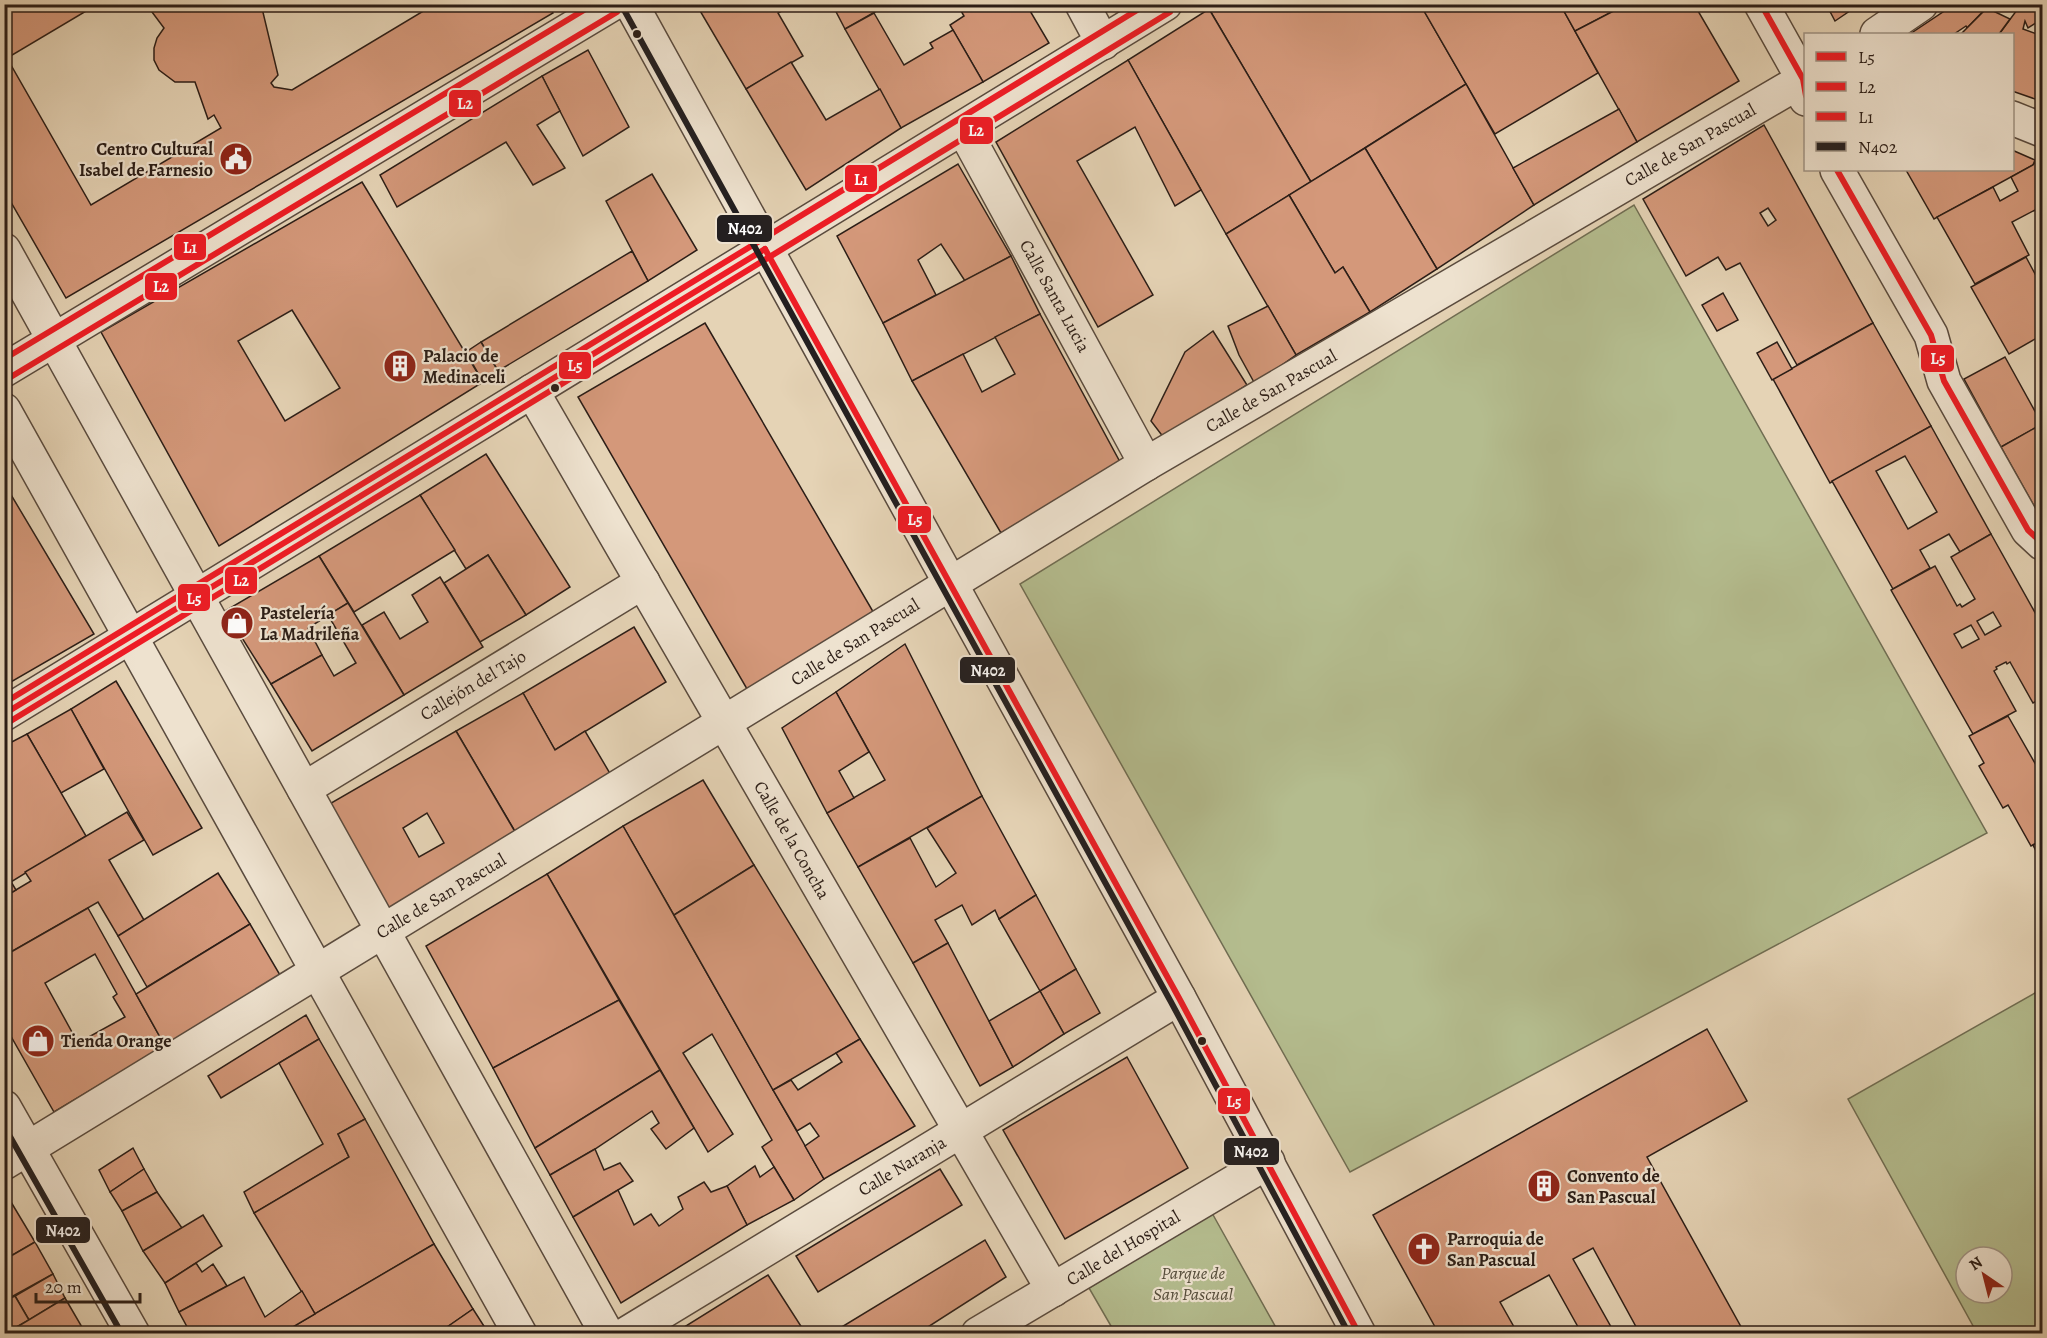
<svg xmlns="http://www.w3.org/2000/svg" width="2047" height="1338" viewBox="0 0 2047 1338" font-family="Alegreya,serif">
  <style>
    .green { fill: #b4bc8e; stroke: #706d52; stroke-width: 1.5; fill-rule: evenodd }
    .building { fill: #d4987a; stroke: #2c1e17; stroke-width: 1.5; fill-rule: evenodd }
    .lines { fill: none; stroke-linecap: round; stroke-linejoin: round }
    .minor-casing { stroke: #5a4b3e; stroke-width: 36 }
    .minor { stroke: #eee2cf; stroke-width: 33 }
    .bus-1-casing { stroke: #eee2cf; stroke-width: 10 }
    .bus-2-casing { stroke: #eee2cf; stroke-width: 10 }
    .bus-3-casing { stroke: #eee2cf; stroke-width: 10 }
    .bus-4-casing { stroke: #eee2cf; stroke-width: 10 }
    .bus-1 { stroke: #ee1c25; stroke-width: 6 }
    .bus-2 { stroke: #ee1c25; stroke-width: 6 }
    .bus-3 { stroke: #ee1c25; stroke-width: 6 }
    .bus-4 { stroke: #231f20; stroke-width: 6 }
    .bus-dot { fill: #2c1e17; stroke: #eee2cf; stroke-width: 2 }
    .labels { text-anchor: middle; stroke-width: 4.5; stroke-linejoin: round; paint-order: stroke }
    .street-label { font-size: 18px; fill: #2c1e17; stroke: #eee2cf }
    .poi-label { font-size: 18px; font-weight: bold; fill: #2c1e17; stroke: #eee2cf; text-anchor: start }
    .park-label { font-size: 18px; font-style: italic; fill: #554d3b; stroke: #eee2cf }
    .line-badge { stroke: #eee2cf; stroke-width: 2 }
    .badge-label { font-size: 16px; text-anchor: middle; font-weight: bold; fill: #fff }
  </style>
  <rect width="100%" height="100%" fill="#e5d3b5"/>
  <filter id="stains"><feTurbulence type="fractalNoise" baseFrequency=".00333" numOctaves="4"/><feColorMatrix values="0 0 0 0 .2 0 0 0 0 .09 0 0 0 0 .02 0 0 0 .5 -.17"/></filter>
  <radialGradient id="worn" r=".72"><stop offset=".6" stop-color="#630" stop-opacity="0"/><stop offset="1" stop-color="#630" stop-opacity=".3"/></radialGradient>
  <g class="green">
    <path d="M1634,205L1987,833L1350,1172L1020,584Z"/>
    <path d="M2042,989V1333H1977L1848,1099ZM1966,1257H2002V1293H1966Z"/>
    <path d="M1212,1213L1279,1333H1115L1089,1288Z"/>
  </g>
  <g class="building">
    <path d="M4,4H98L7,58L91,205L221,128L214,115L208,119L195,82H175L159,70L154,60V48L157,38L164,28L146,4H261L278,75L271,83L274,87L292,90L435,4H548L553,13L66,298L4,190Z"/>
    <path d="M696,4H794L778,13L803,56L746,89Z"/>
    <path d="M832,4H889L845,29Z"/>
    <path d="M957,4H1026L1049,43L983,82L950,25L964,16Z"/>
    <path d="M1216,4H1420L1466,84L1311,182L1209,9Z"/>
    <path d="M1420,4H1560L1598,73L1495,134Z"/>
    <path d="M1560,4H1627L1575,31Z"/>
    <path d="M1627,4H1694L1739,81L1637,142L1575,31Z"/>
    <path d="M1826,4H1860L1835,21Z"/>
    <path d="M1955,4H1990L1967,28L1966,26L1954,34H1910Z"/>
    <path d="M2014,4H2042V19L2028,28L2025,21L2023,29L2042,36V94L2035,99L2012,91V34H2001L2000,33L2017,10Z"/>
    <path d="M1987,8L2010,19L1999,34H1961Z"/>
    <path d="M1209,9L1311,182L1226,234L1128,60Z"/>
    <path d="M874,13L904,65L933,48L930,43L953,30L983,82L901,128L845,29Z"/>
    <path d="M588,50L629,127L583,156L542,76Z"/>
    <path d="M1128,60L1201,190L1175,206L1135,127L1077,161L1153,295L1098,327L996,142Z"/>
    <path d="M791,62L826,120L880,89L901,128L806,190L746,89Z"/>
    <path d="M542,76L560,111L537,125L565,168L533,185L506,142L397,207L380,175Z"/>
    <path d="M1466,84L1534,205L1437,269L1365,148Z"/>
    <path d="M1619,109L1637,142L1534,205L1513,168Z"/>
    <path d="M1764,125L1873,323L1797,365L1740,263L1726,270L1718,257L1686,276L1643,199ZM1768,208L1776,220L1768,226L1760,213Z"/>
    <path d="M1365,148L1437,269L1370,312L1343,267L1335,273L1289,195Z"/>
    <path d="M2012,150L2035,160L2033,165L1934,219L1906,170H2012Z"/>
    <path d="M2039,157L2042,158V224L2035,210L2012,222L2029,255L1975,284L1937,217L1993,187L2000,201L2018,191L2011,177L2033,165Z"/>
    <path d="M958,164L1011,256L965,281L941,244L918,260L936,295L883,323L837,236Z"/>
    <path d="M652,174L697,250L648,281L606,201Z"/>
    <path d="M362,182L483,382L219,546L101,332ZM292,310L340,388L285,421L238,341Z"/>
    <path d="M1289,195L1335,273L1343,267L1370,312L1296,355L1226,234Z"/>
    <path d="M632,251L648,281L498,371L481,342Z"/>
    <path d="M1011,256L1040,314L912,381L883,323Z"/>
    <path d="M2026,257L2042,287V335L2009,354L1971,287Z"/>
    <path d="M1723,293L1738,320L1717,331L1702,305Z"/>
    <path d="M1268,306L1296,355L1255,384L1239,355L1228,326Z"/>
    <path d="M1040,314L1120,462L1001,533L912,381L963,354L982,392L1015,374L995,337Z"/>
    <path d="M705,323L875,615L747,689L578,397Z"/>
    <path d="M1873,323L1931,426L1830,483L1773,379Z"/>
    <path d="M1213,331L1247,385L1164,438L1151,421L1185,352Z"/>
    <path d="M481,342L498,371L482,380L466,352Z"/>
    <path d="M1777,342L1792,369L1772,380L1757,353Z"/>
    <path d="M2005,357L2042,424L2001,447L1964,379Z"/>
    <path d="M2042,424V513L2039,515L2001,447Z"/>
    <path d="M1931,426L1991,534L1960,552L1949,534L1920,550L1930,568L1893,589L1832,481ZM1905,456L1937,512L1908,529L1876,471Z"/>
    <path d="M486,454L570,587L526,615L488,555L466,569L420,495Z"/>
    <path d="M4,483L94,634L4,686V611L9,608L4,600Z"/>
    <path d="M420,495L455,550L354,612L319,556Z"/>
    <path d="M1991,534L2042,625V698L2033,703L2010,662L2007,664L2006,662L1996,667L1997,669L1994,671L2016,711L1973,734L1891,590L1935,566L1957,606L1960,604L1962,607L1975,599L1951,557ZM1993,612L2001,626L1985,635L1977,621ZM1971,625L1979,639L1962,648L1954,634Z"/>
    <path d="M488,555L526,615L480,642L444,583Z"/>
    <path d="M319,556L348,603L308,628L322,655L271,684L225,611Z"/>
    <path d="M440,577L483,647L404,695L362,625L384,612L400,639L428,622L412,595Z"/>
    <path d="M348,603L404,695L312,751L271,684L322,655L334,676L356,663L328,615Z"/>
    <path d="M634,627L666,682L555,750L523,693Z"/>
    <path d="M905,644L982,796L858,867L827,813L885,780L836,692Z"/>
    <path d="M116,681L202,828L153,855L71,709Z"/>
    <path d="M836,692L869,752L839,771L854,798L827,813L782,728Z"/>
    <path d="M523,693L555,750L585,731L615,782L516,833L456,731Z"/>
    <path d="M71,709L104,769L61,793L27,734Z"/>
    <path d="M2008,716L2036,765L2042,762V840L2031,846L2008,805L2003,808L1979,766L1984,763L1969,736Z"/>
    <path d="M456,731L521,842L390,917L326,806ZM427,813L444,843L419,857L403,828Z"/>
    <path d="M27,734L86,836L11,882L4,870V746Z"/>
    <path d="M703,780L754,865L674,915L623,826Z"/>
    <path d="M982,796L1036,895L999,919L995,910L972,925L962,905L935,920L948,943L913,963L858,867L910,838L936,887L956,873L927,828Z"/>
    <path d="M127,812L144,840L109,860L144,920L118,936L98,902L4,956V897L31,881L25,872Z"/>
    <path d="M623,826L824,1179L794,1200L762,1147L772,1140L712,1034L683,1053L733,1134L708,1152L547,874Z"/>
    <path d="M2042,840V863L2033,845Z"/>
    <path d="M754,865L860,1039L773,1090L674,915Z"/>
    <path d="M4,870L16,890L4,897Z"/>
    <path d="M218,873L250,924L147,987L118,936Z"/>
    <path d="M547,874L619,1000L493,1068L426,946Z"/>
    <path d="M1036,895L1076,969L1040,991L999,919Z"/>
    <path d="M88,908L165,1046L54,1112L4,1024V956ZM95,954L117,994L113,997L125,1017L78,1043L45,983Z"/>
    <path d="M250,924L280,975L165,1046L136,994Z"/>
    <path d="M948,943L1013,1067L980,1086L913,963Z"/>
    <path d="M1076,969L1100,1013L1064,1034L1040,991Z"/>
    <path d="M1040,991L1064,1034L1013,1067L989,1021Z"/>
    <path d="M619,1000L660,1070L535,1148L493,1068Z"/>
    <path d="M306,1015L319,1039L221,1098L208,1076Z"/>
    <path d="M1707,1029L1747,1101L1647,1157L1745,1334H1640L1593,1248L1573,1259L1615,1334H1582L1549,1275L1500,1302L1518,1334H1439L1373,1215Z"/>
    <path d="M319,1039L365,1119L338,1134L349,1157L254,1213L244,1192L323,1144L279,1063Z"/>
    <path d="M860,1039L915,1126L824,1179L805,1146L819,1136L810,1123L797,1131L773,1090L791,1080L798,1090L842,1062L836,1053Z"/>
    <path d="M1127,1057L1188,1168L1065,1239L1003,1130Z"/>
    <path d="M660,1070L694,1128L666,1149L651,1129L659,1123L652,1111L595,1149L550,1175L535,1148Z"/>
    <path d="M365,1119L434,1244L315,1314L254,1213L349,1157L338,1134Z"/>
    <path d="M133,1148L144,1169L110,1192L99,1170Z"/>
    <path d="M595,1149L604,1170L620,1163L633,1181L573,1217L550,1175Z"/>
    <path d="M755,1166L760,1177L774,1167L794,1200L747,1225L727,1186Z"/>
    <path d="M144,1169L157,1192L122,1211L110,1192Z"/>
    <path d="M940,1169L962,1205L818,1292L796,1256Z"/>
    <path d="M704,1182L711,1192L727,1186L747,1225L621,1303L573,1217L618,1190L634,1225L651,1214L659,1226L683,1209L678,1197Z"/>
    <path d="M157,1192L182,1228L143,1251L122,1211Z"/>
    <path d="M8,1197L35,1242L4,1260V1199Z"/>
    <path d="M203,1215L222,1246L165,1283L143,1251Z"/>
    <path d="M985,1240L1006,1277L917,1334H844L840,1328Z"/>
    <path d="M35,1242L53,1274L4,1301V1260Z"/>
    <path d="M434,1244L473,1309L437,1334H384L381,1330L376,1334H325L321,1328L311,1334L282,1333Z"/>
    <path d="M196,1263L202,1272L213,1264L227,1286L179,1312L165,1283Z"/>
    <path d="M53,1274L65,1298L29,1320L15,1296Z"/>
    <path d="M768,1275L806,1334H673Z"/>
    <path d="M244,1277L265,1317L302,1291L315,1314L281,1334H191L179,1312Z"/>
    <path d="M15,1296L29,1320L4,1334V1301Z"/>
    <path d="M65,1298L86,1334H7V1333Z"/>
    <path d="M473,1309L489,1334H437Z"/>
  </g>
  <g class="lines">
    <g class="minor-casing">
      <g id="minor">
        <path d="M631,4L1179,998L1359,1334"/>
        <path d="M1082,4L1103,43"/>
        <path d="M1761,4L1803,79L1806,99"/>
        <path d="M1877,34L1921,4"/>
        <path d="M2012,118L2042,130"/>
        <path d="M963,128L1146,464"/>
        <path d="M1837,170L1931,335L1944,381L2028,530L2042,543"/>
        <path d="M4,250L607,1334"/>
        <path d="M4,370L612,4"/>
        <path d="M532,391L1053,1290"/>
        <path d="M4,410L520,1334"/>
        <path d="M4,714L1165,4"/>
        <path d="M304,789L643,582"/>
        <path d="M4,1107L133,1334"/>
        <path d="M4,1163L1146,464L1806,78"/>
        <path d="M626,1334L1179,998"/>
        <path d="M978,1334L1268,1162"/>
      </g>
    </g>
    <use href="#minor" class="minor"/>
    <g class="bus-1-casing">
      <g id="bus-1">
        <path d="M1761,4L1803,79L1806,96"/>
        <path d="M1837,170L1931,335L1944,381L2028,530L2042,543"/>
        <path d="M765,249L1179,998L1359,1334"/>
        <path d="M4,714L765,249"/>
      </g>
    </g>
    <g class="bus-2-casing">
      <g id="bus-2">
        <path d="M9,378L617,12"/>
        <path d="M9,722L1170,12"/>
      </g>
    </g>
    <g class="bus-3-casing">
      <g id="bus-3">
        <path d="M4,359L594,4"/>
        <path d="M4,703L1147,4"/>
      </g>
    </g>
    <g class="bus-4-casing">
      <g id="bus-4">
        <path d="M623,8L1171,1002L1349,1334"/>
        <path d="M4,1126L122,1334"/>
      </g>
    </g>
    <use href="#bus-1" class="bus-1"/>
    <use href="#bus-2" class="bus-2"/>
    <use href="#bus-3" class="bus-3"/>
    <use href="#bus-4" class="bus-4"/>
  </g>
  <defs>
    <g id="civic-disc" transform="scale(1.725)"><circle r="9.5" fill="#8f2418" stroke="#eee2cf"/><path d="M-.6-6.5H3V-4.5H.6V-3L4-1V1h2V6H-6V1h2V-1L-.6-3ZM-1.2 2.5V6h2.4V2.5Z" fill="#fff"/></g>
    <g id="building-disc" transform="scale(1.725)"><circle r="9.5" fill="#8f2418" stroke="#eee2cf"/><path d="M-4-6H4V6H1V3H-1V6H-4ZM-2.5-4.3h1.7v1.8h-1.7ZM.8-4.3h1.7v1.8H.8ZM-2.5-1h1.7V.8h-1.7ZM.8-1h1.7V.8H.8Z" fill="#fff"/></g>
    <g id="shop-disc" transform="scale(1.725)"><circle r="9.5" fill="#8f2418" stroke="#eee2cf"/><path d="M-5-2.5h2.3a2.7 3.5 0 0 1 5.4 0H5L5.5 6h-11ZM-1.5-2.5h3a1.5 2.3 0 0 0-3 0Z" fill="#fff"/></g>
    <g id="church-disc" transform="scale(1.725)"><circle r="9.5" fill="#8f2418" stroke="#eee2cf"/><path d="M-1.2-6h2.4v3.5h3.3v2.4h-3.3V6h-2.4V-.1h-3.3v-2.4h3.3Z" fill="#fff"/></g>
  </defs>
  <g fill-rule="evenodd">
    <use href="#civic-disc" x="236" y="159"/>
    <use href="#building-disc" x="400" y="366"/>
    <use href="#shop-disc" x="237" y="623"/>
    <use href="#shop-disc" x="38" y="1041"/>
    <use href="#building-disc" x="1544" y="1186"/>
    <use href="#church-disc" x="1424" y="1249"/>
  </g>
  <g class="bus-dot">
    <circle cx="637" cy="34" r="5"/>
    <circle cx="555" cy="388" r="5"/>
    <circle cx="1202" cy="1041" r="5"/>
  </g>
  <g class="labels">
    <g class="street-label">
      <text transform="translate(1690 145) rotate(-30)" y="6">Calle de San Pascual</text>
      <text transform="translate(1055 296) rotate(61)" y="6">Calle Santa Lucia</text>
      <text transform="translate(1271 391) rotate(-30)" y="6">Calle de San Pascual</text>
      <text transform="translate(855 642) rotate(-32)" y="6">Calle de San Pascual</text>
      <text transform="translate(473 685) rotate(-31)" y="6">Callejón del Tajo</text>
      <text transform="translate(792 840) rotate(60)" y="6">Calle de la Concha</text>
      <text transform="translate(441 896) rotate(-31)" y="6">Calle de San Pascual</text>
      <text transform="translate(902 1166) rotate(-31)" y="6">Calle Naranja</text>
      <text transform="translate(1123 1248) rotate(-31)" y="6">Calle del Hospital</text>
    </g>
    <g class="poi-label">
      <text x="213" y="155" text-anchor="end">Centro Cultural<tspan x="213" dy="21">Isabel de Farnesio</tspan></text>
      <text x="423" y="362">Palacio de<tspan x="423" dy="21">Medinaceli</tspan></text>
      <text x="260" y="619">Pastelería<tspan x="260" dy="21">La Madrileña</tspan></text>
      <text x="61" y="1047">Tienda Orange</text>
      <text x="1567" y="1182">Convento de<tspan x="1567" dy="21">San Pascual</tspan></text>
      <text x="1447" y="1245">Parroquia de<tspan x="1447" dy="21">San Pascual</tspan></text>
    </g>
    <g class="park-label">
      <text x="1193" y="1279">Parque de<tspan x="1193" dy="21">San Pascual</tspan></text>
    </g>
  </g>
  <g class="line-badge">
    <rect x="448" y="89" width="34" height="29" rx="6" fill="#ee1c25"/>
    <rect x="959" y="116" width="35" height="29" rx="6" fill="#ee1c25"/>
    <rect x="844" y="164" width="34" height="29" rx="6" fill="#ee1c25"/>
    <rect x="716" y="214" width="57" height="29" rx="6" fill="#231f20"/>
    <rect x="173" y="233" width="34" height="28" rx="6" fill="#ee1c25"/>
    <rect x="144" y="272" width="34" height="29" rx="6" fill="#ee1c25"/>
    <rect x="1920" y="344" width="35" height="29" rx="6" fill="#ee1c25"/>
    <rect x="558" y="351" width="34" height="29" rx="6" fill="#ee1c25"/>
    <rect x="897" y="505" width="35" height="29" rx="6" fill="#ee1c25"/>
    <rect x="224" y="566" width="34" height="29" rx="6" fill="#ee1c25"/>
    <rect x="177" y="583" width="34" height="29" rx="6" fill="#ee1c25"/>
    <rect x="959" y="656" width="57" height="28" rx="6" fill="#231f20"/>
    <rect x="1217" y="1087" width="34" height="28" rx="6" fill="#ee1c25"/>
    <rect x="1223" y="1137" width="57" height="29" rx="6" fill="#231f20"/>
    <rect x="35" y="1216" width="56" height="28" rx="6" fill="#231f20"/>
  </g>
  <g class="badge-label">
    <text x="465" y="109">L2</text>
    <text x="976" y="136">L2</text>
    <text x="861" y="185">L1</text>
    <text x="745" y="234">N402</text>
    <text x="190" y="253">L1</text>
    <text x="161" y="292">L2</text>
    <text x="1938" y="364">L5</text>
    <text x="575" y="371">L5</text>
    <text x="915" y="525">L5</text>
    <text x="241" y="586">L2</text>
    <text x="194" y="604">L5</text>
    <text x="988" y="676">N402</text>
    <text x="1234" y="1107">L5</text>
    <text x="1251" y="1157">N402</text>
    <text x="63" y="1236">N402</text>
  </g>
  <rect width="2047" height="1338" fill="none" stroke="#e5d3b5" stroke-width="24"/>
  <rect x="6" y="6" width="2035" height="1326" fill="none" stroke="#2c1e17" stroke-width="3"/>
  <rect x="12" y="12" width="2023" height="1314" fill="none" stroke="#2c1e17" stroke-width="1.5"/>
  <rect x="1804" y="33" width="210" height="138" fill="#eee2cf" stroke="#a09485" stroke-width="1.5"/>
  <rect x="1816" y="52" width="30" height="9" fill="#ee1c25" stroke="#a09485" stroke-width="1.5"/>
  <text x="1858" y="63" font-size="18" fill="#2c1e17">L5</text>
  <rect x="1816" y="82" width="30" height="9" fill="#ee1c25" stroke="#a09485" stroke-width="1.5"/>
  <text x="1858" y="93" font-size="18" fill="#2c1e17">L2</text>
  <rect x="1816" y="112" width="30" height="9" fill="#ee1c25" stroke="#a09485" stroke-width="1.5"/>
  <text x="1858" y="123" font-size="18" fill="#2c1e17">L1</text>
  <rect x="1816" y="142" width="30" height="9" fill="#231f20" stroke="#a09485" stroke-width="1.5"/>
  <text x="1858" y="153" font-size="18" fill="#2c1e17">N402</text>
  <g transform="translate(1984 1275) rotate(325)"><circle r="28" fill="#eee2cf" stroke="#a09485" stroke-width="1.5"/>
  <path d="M0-4.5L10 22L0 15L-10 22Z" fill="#8f2418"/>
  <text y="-9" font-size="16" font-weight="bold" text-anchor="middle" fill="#2c1e17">N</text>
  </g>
  <path d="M36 1293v9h104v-9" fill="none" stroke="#2c1e17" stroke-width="3"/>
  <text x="45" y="1293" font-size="18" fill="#2c1e17" stroke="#eee2cf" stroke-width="4.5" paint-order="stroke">20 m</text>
  <rect width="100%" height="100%" filter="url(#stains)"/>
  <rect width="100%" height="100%" fill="url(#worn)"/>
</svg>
